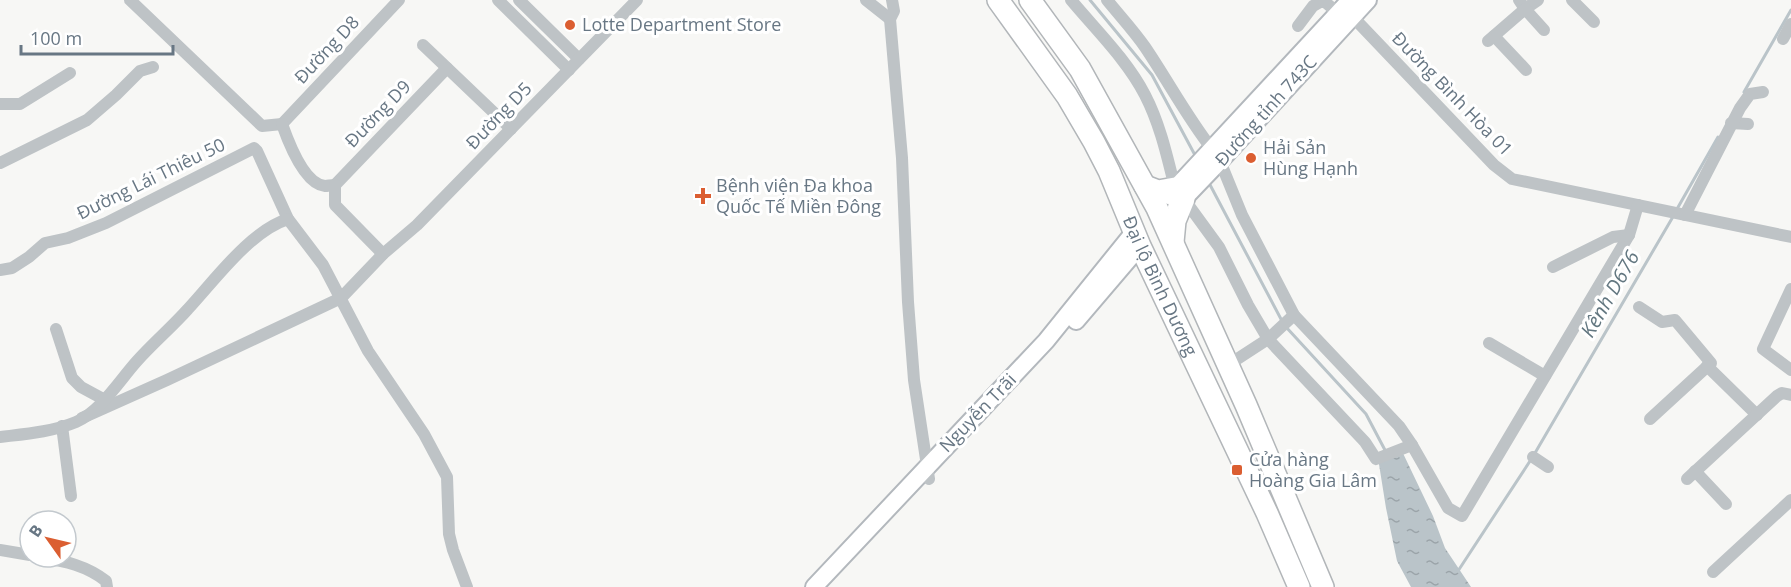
<svg xmlns="http://www.w3.org/2000/svg" width="1791" height="587" viewBox="0 0 1791 587" font-family="'Open Sans',sans-serif">
  <style>
    .water { fill: url(#water-ripples) }
    .lines { fill: none; stroke-linecap: round; stroke-linejoin: round }
    .stream { stroke: #bac4c9; stroke-width: 3 }
    .secondary-casing { stroke: #b3b8bd; stroke-width: 20 }
    .highway-casing { stroke: #b2b6b9; stroke-width: 24 }
    .street { stroke: #bec3c6; stroke-width: 12 }
    .secondary { stroke: #fff; stroke-width: 16 }
    .highway { stroke: #fff; stroke-width: 21 }
    .poi-dot { fill: #db5e31; stroke: #fff; stroke-width: 2 }
    .labels { text-anchor: middle; stroke-width: 6; stroke-linejoin: round; paint-order: stroke }
    .poi-label { font-size: 18px; fill: #687784; stroke: #fff; text-anchor: start }
    .street-label { font-size: 18px; fill: #687784; stroke: #fff }
    .water-label { font-size: 20px; font-style: italic; fill: #637780; stroke: #fff }
  </style>
  <defs>
    <pattern id="water-ripples" width="26" height="14" patternUnits="userSpaceOnUse" patternTransform="scale(1.5)"><rect width="26" height="14" fill="#bac4c9"/><path d="M2 4q2-2 4 0t4 0M15 11q2-2 4 0t4 0" fill="none" stroke="#9ba4a9"/></pattern>
  </defs>
  <rect width="100%" height="100%" fill="#f7f7f5"/>
  <path class="water" d="M1400,447L1433,516L1445,548L1471,587H1411L1397,561L1386,508L1378,458Z"/>
  <g class="lines">
    <g class="stream">
      <path d="M1090,0L1152,75L1196,157"/>
      <path d="M1744,92L1791,10"/>
      <path d="M1208,181L1282,321"/>
      <path d="M1677,209L1718,137"/>
      <path d="M1286,327L1366,414L1386,452"/>
      <path d="M1535,453L1674,215"/>
      <path d="M1458,571L1532,458"/>
    </g>
    <g class="secondary-casing">
      <g id="secondary">
        <path d="M1168,196L1350,0"/>
        <path d="M1176,207L1220,161L1368,0"/>
        <path d="M1076,321L1140,246"/>
        <path d="M814,587L1046,341L1134,232"/>
      </g>
    </g>
    <g class="highway-casing">
      <g id="highway">
        <path id="s1" d="M998,0L1067,96L1094,142L1109,171L1140,246L1267,513L1299,587"/>
        <path d="M1030,0L1080,69L1157,208L1246,405L1323,587"/>
        <path d="M1145,186L1158,191L1175,188"/>
        <path d="M1173,242L1175,221L1184,199"/>
      </g>
    </g>
    <g class="street">
      <path d="M130,0L262,126L282,124"/>
      <path d="M498,0L569,70"/>
      <path d="M519,0L579,59"/>
      <path d="M866,0L890,19"/>
      <path d="M892,0L894,11L890,19L902,158L908,302L914,380L929,479"/>
      <path d="M1071,0C1096,30 1127,60 1145,95C1160,124 1167,156 1175,188"/>
      <path d="M1107,0C1120,16 1134,31 1145,47C1168,81 1187,117 1212,149"/>
      <path d="M1519,0L1525,9L1538,0"/>
      <path d="M1572,0L1594,22"/>
      <path d="M1352,16L1494,165L1512,179L1791,237"/>
      <path d="M1298,26L1313,6L1320,2H1325L1338,13"/>
      <path d="M1494,36L1526,70"/>
      <path d="M1783,39L1791,24"/>
      <path d="M1488,41L1525,9L1544,30"/>
      <path d="M423,45L511,129"/>
      <path d="M0,104H20L70,73"/>
      <path d="M1731,123L1748,124"/>
      <path d="M282,124L399,0"/>
      <path d="M282,124C288,141 304,184 325,186C328,186 331,185 335,185"/>
      <path d="M1220,161L1242,215L1294,315L1399,426L1412,445L1448,508L1462,516L1629,235L1638,205"/>
      <path d="M0,163L87,120L116,95L140,71L153,67"/>
      <path d="M335,185L447,68"/>
      <path d="M335,185V205L383,254"/>
      <path d="M1184,199L1219,247L1248,305L1268,339L1365,442L1376,459L1412,445"/>
      <path d="M1685,215L1740,108L1750,94L1763,92"/>
      <path d="M1553,267L1613,237L1629,235"/>
      <path d="M0,270L12,268L29,257L45,243L68,238L106,223L254,148L257,151L288,219L323,265L368,351L424,434L447,477L449,534L453,550L467,587"/>
      <path d="M1791,289L1763,349L1791,370"/>
      <path d="M1639,307L1662,322L1675,320L1711,363L1650,419"/>
      <path d="M56,329L72,378L81,387L105,400"/>
      <path d="M1489,343L1545,376"/>
      <path d="M1228,365L1268,339L1294,315"/>
      <path d="M1707,366L1757,415"/>
      <path d="M82,418L167,380L341,298L383,254L417,225L637,0"/>
      <path d="M62,426L71,496"/>
      <path d="M0,437C25,434 52,432 76,422C101,411 119,381 137,361C153,343 172,327 188,309C215,280 250,231 288,219"/>
      <path d="M1533,457L1548,467"/>
      <path d="M1695,471L1726,504"/>
      <path d="M1687,479L1777,396L1782,393L1791,395"/>
      <path d="M0,550L30,555"/>
      <path d="M41,557C65,561 87,566 106,581L107,587"/>
      <path d="M1713,572L1791,500"/>
    </g>
    <use href="#secondary" class="secondary"/>
    <use href="#highway" class="highway"/>
  </g>
  <g class="poi-dot">
    <circle cx="570" cy="25" r="6"/>
    <circle cx="1251" cy="158" r="6"/>
    <path d="M700 187h6v6h6v6h-6v6h-6v-6h-6v-6h6z"/>
    <rect x="1231" y="464" width="12" height="12" rx="3"/>
  </g>
  <g class="labels">
    <g class="poi-label">
      <text x="582" y="31">Lotte Department Store</text>
      <text x="1263" y="154">Hải Sản<tspan x="1263" dy="21">Hùng Hạnh</tspan></text>
      <text x="716" y="192">Bệnh viện Đa khoa<tspan x="716" dy="21">Quốc Tế Miền Đông</tspan></text>
      <text x="1249" y="466">Cửa hàng<tspan x="1249" dy="21">Hoàng Gia Lâm</tspan></text>
    </g>
    <g class="street-label">
      <text transform="translate(327 50) rotate(-47)" y="6">Đường D8</text>
      <text transform="translate(1452 94) rotate(46)" y="6">Đường Bình Hòa 01</text>
      <text transform="translate(1266 111) rotate(-48)" y="6">Đường tỉnh 743C</text>
      <text transform="translate(378 114) rotate(-46)" y="6">Đường D9</text>
      <text transform="translate(499 116) rotate(-46)" y="6">Đường D5</text>
      <text transform="translate(151 179) rotate(-26)" y="6">Đường Lái Thiêu 50</text>
      <text dy="6" stroke="none"><textPath href="#s1" startOffset="330">Đại lộ Bình Dương</textPath></text>
      <text transform="translate(978 413) rotate(-46)" y="6">Nguyễn Trãi</text>
    </g>
    <g class="water-label">
      <text transform="translate(1610 294) rotate(-60)" y="7">Kênh D676</text>
    </g>
  </g>
  <g transform="translate(48 539) rotate(304)"><circle r="28" fill="#ffffff" stroke="#c3c9ce" stroke-width="1.5"/>
  <path d="M0-4.5L10 22L0 15L-10 22Z" fill="#db5e31"/>
  <text y="-9" font-size="16" font-weight="bold" text-anchor="middle" fill="#687784">B</text>
  </g>
  <path d="M21 45v9h152v-9" fill="none" stroke="#687784" stroke-width="3"/>
  <text x="30" y="45" font-size="18" fill="#687784" stroke="#ffffff" stroke-width="4.5" paint-order="stroke">100 m</text>
</svg>
